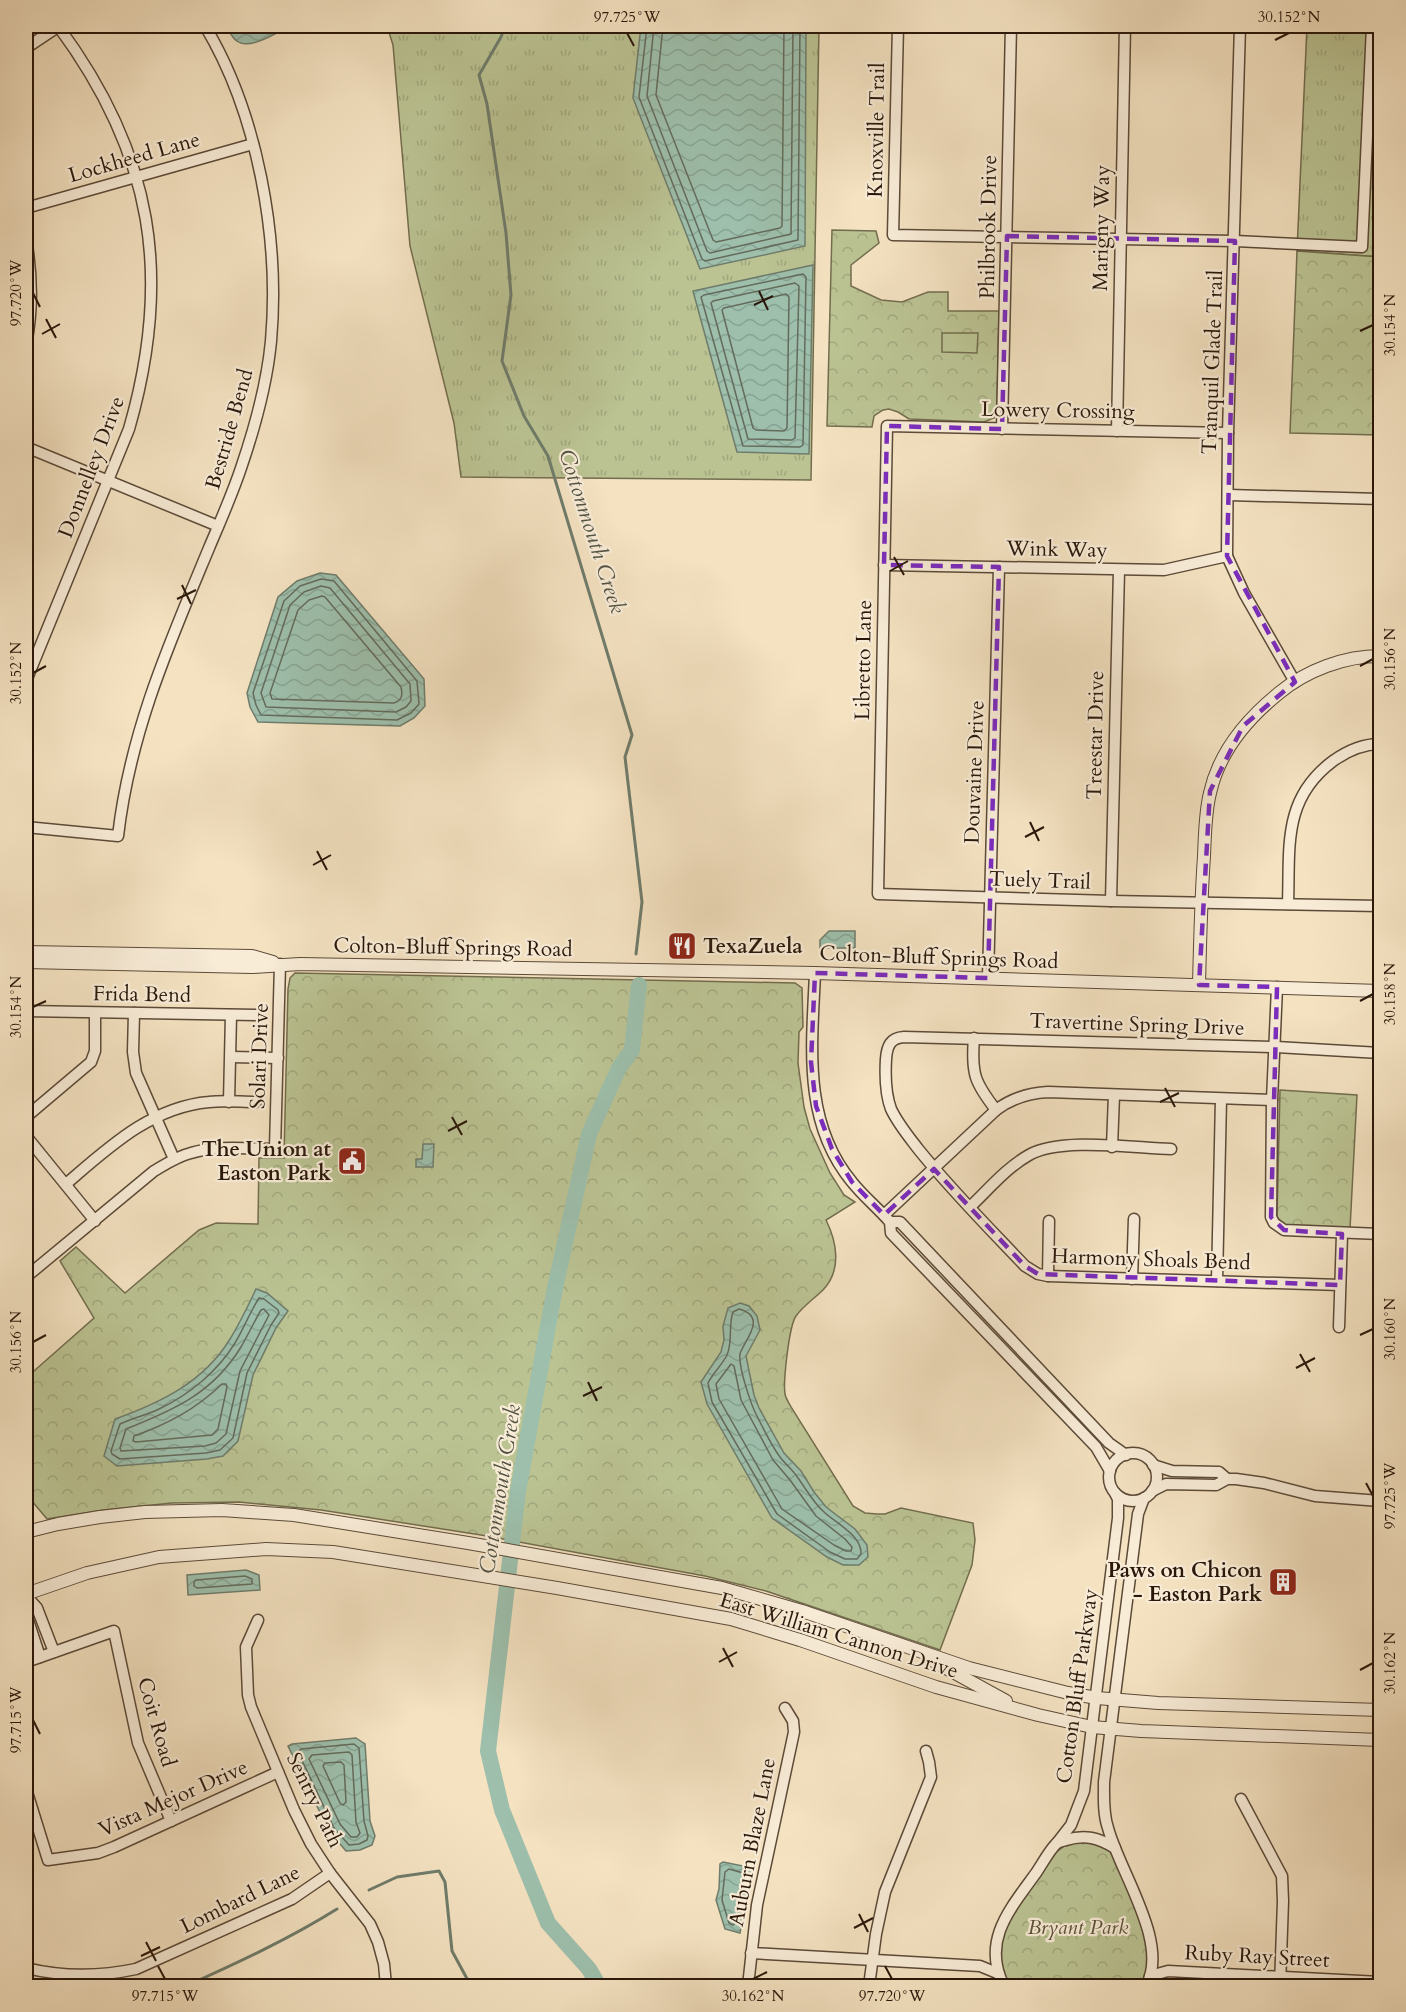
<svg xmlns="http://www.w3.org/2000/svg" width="1406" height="2012" viewBox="0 0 1406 2012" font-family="Cardo,serif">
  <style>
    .grass { fill: url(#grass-tufts); stroke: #726d4e; stroke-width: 1.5 }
    .forest { fill: url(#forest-crowns); stroke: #726d4e; stroke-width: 1.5 }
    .pitch { fill: #bbc393; stroke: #726d4e; stroke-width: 1.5 }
    .water { fill: url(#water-waves); stroke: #6f7c6b; stroke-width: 1.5 }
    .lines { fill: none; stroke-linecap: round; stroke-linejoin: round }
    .shore { stroke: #646b5b; stroke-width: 1.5 }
    .stream { stroke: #6f7c6b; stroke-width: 3 }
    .river { stroke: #9dbfac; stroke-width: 16 }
    .minor-casing { stroke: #5c4a38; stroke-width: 13 }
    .tertiary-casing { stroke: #5c4a38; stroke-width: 14 }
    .minor { stroke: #f8ecd7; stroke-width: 10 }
    .tertiary { stroke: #f8ecd7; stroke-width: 12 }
    .marked { fill: none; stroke: #7b2cbf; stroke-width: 4.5; stroke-dasharray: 12 8; stroke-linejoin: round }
    .ticks { fill: none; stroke: #2a170a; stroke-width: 2 }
    .labels { text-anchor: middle; stroke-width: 4.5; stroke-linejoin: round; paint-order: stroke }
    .street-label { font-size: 21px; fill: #2a170a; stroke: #f8ecd7 }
    .poi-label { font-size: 21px; font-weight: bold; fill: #2a170a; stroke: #f8ecd7; text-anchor: end }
    .park-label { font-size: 21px; font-style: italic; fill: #5d533a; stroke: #f8ecd7 }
    .water-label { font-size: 22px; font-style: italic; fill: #525243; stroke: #f8ecd7 }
    .neatline { fill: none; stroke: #2a170a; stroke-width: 2 }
    .ticks-label { font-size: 15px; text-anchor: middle; fill: #2a170a }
  </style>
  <defs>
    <pattern id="grass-tufts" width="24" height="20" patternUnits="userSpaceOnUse" patternTransform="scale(1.5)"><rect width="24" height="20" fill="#bbc393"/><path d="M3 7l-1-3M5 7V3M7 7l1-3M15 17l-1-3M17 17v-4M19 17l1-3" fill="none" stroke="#a1a77d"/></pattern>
    <pattern id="forest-crowns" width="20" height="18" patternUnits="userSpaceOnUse" patternTransform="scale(1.5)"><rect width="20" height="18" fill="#bbc393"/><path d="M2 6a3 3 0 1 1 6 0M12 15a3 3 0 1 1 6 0" fill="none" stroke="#a1a77d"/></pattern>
    <pattern id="water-waves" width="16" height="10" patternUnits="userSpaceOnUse" patternTransform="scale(1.5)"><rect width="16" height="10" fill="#9dbfac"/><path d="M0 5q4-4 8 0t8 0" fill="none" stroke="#87a393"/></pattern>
  </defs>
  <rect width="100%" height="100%" fill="#f4e2c1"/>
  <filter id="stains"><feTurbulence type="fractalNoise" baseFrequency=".00333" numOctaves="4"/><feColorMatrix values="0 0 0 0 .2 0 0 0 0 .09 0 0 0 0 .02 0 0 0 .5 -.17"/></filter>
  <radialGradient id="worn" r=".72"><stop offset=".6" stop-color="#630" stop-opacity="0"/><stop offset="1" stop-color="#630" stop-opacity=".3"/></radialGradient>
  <g class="grass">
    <path d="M387,26H819L811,480L461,477L454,423L410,246L393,45Z"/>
    <path d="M1307,26H1380V257L1297,251Z"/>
  </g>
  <g class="forest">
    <path d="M832,230L876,231L879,243L851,265V286L881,300L902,302L928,292H948V311H999L997,411L994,418L984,422L909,419L898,412L889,409L883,410L874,416L872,427L827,426Z"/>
    <path d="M1297,251L1380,257V435L1290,433Z"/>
    <path d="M295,973L795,983L802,988L803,1027L799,1032L798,1063L804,1107L810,1129L830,1173L844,1195L855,1202L826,1220C837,1242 842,1270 823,1290C815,1298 803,1306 796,1316C789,1326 783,1382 785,1394C786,1399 789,1403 791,1407L853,1506L865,1513L877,1514H885L901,1508L973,1523L975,1540L972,1565L940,1650L766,1591L705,1576L481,1535L321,1510L239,1502L172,1503L103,1510L47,1519L26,1494V1378L94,1318L60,1261L76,1247L125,1293L199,1230L216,1223L258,1224L259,1158H284L288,989L290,978Z"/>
    <path d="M1280,1090L1357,1095L1350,1229L1284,1225L1277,1217Z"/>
    <path d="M1085,1840L1100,1844L1114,1854L1144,1929L1150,1958L1143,1986H1008C1002,1973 998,1961 1000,1946C1003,1927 1016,1911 1026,1896C1036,1880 1044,1862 1059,1850C1067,1843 1075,1842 1085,1840Z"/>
  </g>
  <path class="pitch" d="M942,333H978L977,353L942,352Z"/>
  <g class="water">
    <path d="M226,26H290C278,32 249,51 237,41C232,38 229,30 226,26Z"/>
    <path d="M641,26H806L805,246L700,269L633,98Z"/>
    <path d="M813,265L809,454L737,452L693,291Z"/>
    <path d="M320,573L336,575L424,679L425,706L414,718L400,726L258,722L250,707L247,693L278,597L297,581Z"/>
    <path d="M829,931H855V948H820V940Z"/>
    <path d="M423,1144H434L433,1167H416V1159H422Z"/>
    <path d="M256,1289L267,1293L288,1311L276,1328L253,1375L238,1441L223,1456L207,1459L117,1466L104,1456L115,1419C160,1403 204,1382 230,1339C240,1323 248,1306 256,1289Z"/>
    <path d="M740,1303L749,1306L757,1316L760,1330L746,1356L754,1395L759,1408L784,1453L801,1471L814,1492L826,1507L855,1529L867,1545L868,1557L859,1565H843L827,1557L772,1518L707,1404L701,1382L721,1352L724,1340L723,1326L728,1308Z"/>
    <path d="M246,1570L259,1575L260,1590L188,1595L187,1575Z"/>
    <path d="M356,1738L365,1744L370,1821L375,1836L372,1845L360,1850L346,1851L329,1831L288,1746L292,1744Z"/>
    <path d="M723,1862L753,1868L740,1933L725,1929L716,1900L719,1889L720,1864Z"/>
  </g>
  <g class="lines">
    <g class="shore">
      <path d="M647,26L639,97L702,259L705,261L798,240L800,26"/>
      <path d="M654,26L647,96L707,251L710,253L791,234L793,26"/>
      <path d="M663,26L656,95L713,240L716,242L780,228L782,226L784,26"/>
      <path d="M803,274L806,277L803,445L800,447L743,446L701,297L704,295Z"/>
      <path d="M795,283L799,286L795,438L792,440L748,439L711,303L713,301Z"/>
      <path d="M786,294L789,297L787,428L784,431L756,430L753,428L722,310L724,308Z"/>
      <path d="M321,579L334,581L417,681L419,704L411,713L397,720L261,715L256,705L253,693L284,601L300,586Z"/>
      <path d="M321,586L330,588L410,684L411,701L406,707L396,712L266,707L261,693L290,605L304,592Z"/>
      <path d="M322,596L325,597L401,687C403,696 402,700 394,703L272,699L270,693L298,610L309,600Z"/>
      <path d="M259,1298L264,1299L278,1310L279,1313L271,1325L247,1373L233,1438L220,1450L206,1453L120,1459L112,1454L111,1451L120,1424C133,1418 147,1415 159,1409C189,1395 218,1371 235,1343C244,1328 250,1312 259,1298Z"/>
      <path d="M264,1309L269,1315L240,1371L226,1434L216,1443L205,1446L121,1451L120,1448L126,1429C174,1410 213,1393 241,1347C248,1335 254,1322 261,1310Z"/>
      <path d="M739,1309C769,1317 743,1342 740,1354C738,1366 751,1405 757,1416C764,1430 771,1445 780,1457C785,1464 793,1470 798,1478C806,1489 813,1502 823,1511C835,1523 862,1535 861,1554L857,1559H845L830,1552L777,1514L712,1402L708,1383C713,1373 722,1365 727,1355C733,1341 728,1326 733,1312Z"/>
      <path d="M731,1364L734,1366L741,1400L773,1460L790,1480L816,1516L845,1539L852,1547L851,1551H846L834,1545L782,1509L719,1399L716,1384Z"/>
      <path d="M222,1384H226L227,1387L218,1429L212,1435L136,1442L133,1441L134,1436C168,1424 196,1409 222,1384Z"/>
      <path d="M245,1576L252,1579V1584L197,1588L194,1586V1582L196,1580Z"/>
      <path d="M354,1744L359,1748L364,1821L368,1836L367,1840L359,1844L349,1845L334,1828L298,1752L301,1749Z"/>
      <path d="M349,1752L352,1755L356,1822L360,1833L357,1837H351L340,1824L309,1759L312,1755Z"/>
      <path d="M341,1762L344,1765L346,1802L343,1805L340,1803L323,1766L325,1763Z"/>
      <path d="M729,1869L743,1873L745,1875L736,1922L733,1925L729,1923L722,1900L725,1872Z"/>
    </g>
    <g class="stream">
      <path d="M505,26L501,37L479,75L487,104L506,233L511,295L502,361L524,416L548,456L632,735L625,757L642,902L636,954"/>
      <path d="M369,1890L397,1877L439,1871L445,1882L452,1951L471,1986"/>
      <path d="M186,1986C237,1963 289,1939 337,1909"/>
    </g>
    <path class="river" d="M599,1986L589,1969L548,1923L502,1810L488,1751L518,1491L555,1288L589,1134L619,1068L632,1050L639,985"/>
    <g class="minor-casing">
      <g id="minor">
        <path d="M898,26L893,235L1235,241L1362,247L1372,26"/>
        <path d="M1240,26L1228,433L1227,556L1244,593L1295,682"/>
        <path d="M26,48L59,26"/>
        <path d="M26,208L253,144"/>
        <path d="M26,239C32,274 33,310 26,344"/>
        <path d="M1002,429L1011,26"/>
        <path d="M1117,431L1125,26"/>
        <path d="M1228,433L887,426L878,894L1111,901L1380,906"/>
        <path d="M26,447L218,526"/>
        <path d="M1229,495L1380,499"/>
        <path d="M884,565L1164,570L1227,556"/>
        <path d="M26,681L129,429C173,276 153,154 58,26"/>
        <path d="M26,827L118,836C130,732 169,644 209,548C220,522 232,495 241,468C255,427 267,384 271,341C280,239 258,114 205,26"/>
        <path d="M1111,901L1119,570"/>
        <path d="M1288,904C1290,847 1282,799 1333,761C1347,751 1364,744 1380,744"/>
        <path d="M815,973C812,1045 802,1122 852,1182C863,1196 878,1208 890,1222L891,1233L1096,1447L1110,1471"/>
        <path d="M988,978L999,567"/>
        <path d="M1277,987L1272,1100L1271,1217L1274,1223L1284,1230L1380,1234"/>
        <path d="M26,1011L257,1015"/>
        <path d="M134,1013L133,1052L136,1073L174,1159"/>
        <path d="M974,1038C971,1074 975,1083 996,1110"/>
        <path d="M231,1057L278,1058"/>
        <path d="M229,1102L231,1015"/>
        <path d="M26,1117L91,1062L95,1051V1013"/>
        <path d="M26,1136L95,1221"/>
        <path d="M1112,1147L1114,1095"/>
        <path d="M66,1184C108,1148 151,1107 209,1102C225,1100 240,1102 256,1102"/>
        <path d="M970,1207C988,1190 1006,1168 1029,1155C1061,1137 1134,1148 1171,1149"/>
        <path d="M884,1215L996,1110C1012,1098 1029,1093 1048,1092L1272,1100"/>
        <path d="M890,1222H900L1109,1443L1126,1455"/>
        <path d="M1048,1276L1049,1221"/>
        <path d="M26,1277L154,1171C166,1164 178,1156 191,1153C217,1145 248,1149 275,1149L280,964"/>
        <path d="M1132,1279L1134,1219"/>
        <path d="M1217,1281L1221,1099"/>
        <path d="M1340,1285L1048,1276L1038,1274L1025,1266C989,1228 952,1191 919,1150C909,1137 898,1124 891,1109C885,1093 885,1076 886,1059C887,1046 890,1038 904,1037L1276,1047L1380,1053"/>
        <path d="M1339,1327L1342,1234"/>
        <circle cx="1133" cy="1477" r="24"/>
        <path d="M1153,1465L1172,1471L1219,1472L1227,1479"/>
        <path d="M1152,1491L1166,1484L1216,1485L1227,1479H1236L1264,1483L1315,1496L1380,1501"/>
        <path d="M1144,1498L1138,1514L1104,1782C1104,1797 1103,1814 1108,1828C1120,1873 1170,1943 1146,1986"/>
        <path d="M26,1596L37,1608L54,1652"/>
        <path d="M26,1614L40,1657"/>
        <path d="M258,1620L246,1647L248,1695L251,1707L294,1810L311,1844L330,1873L370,1924L378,1942L384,1964L386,1986"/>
        <path d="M26,1662L114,1631L138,1743L171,1821"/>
        <path d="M26,1789L48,1860L98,1853L114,1847L278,1772"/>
        <path d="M1241,1799L1282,1876L1283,1901L1280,1986"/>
        <path d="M1057,1843L1071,1825L1084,1791L1118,1518V1499L1115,1493"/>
        <path d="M751,1953L980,1966L997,1973"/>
        <path d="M26,1968C63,1977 98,1977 136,1969L292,1899L330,1873"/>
        <path d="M1150,1976L1168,1971L1380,1982"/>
        <path d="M748,1986L757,1905L794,1732L793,1721L785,1708"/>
        <path d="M869,1986L876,1934L885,1892L931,1777L929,1762L926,1751"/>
        <path d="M1004,1986C981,1941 1010,1909 1036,1873C1041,1866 1050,1849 1057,1843C1060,1841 1063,1841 1066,1840C1085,1834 1099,1838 1115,1848"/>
      </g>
    </g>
    <g class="tertiary-casing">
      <g id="tertiary">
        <path d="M26,952L252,956L273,962"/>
        <path d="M26,962L252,967L300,964L815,973L1380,991"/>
        <path d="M1199,985C1200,942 1201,899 1204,856C1205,835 1205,813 1210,793C1219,752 1248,718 1279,693C1307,670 1345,656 1380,656"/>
        <path d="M26,1532L58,1524L100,1517L145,1512L222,1510L294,1515L468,1543L722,1588L802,1611L969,1668L1068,1693L1097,1698L1158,1703L1380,1710"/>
        <path d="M26,1594L87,1573L159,1557L266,1549L333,1552L557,1588L731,1619L800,1640L936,1687L1038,1715L1092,1727L1141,1731L1380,1740"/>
        <path d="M935,1662L1006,1701"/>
      </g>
    </g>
    <use href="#minor" class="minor"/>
    <use href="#tertiary" class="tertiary"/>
  </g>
  <path class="marked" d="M1007,236L1235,241L1227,556L1295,682L1243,726L1210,791L1199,985L1277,987L1271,1217L1284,1230L1342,1234L1340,1285L1038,1274L1025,1266L934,1169L884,1215L852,1182L832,1149L816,1106L811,1062L815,973L988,978L999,567L884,565L887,426L1002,429Z"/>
  <path class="ticks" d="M627,33L634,46M1275,40L1289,33M759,291L768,310M33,293L40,307M754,305L773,296M46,319L56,338M1360,331L1373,325M42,334L60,324M894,557L904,575M890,571L908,561M182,585L191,604M177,599L196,590M1360,666L1373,659M33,673L46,666M1030,822L1039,841M1025,837L1044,827M317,851L327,870M313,865L331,855M1360,1001L1373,994M33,1007L46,1001M1165,1088L1175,1107M1160,1102L1179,1093M452,1117L462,1135M448,1131L467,1121M1360,1335L1373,1329M33,1342L46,1335M1300,1354L1310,1372M1296,1368L1315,1358M588,1382L597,1401M583,1396L602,1387M1366,1483L1373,1496M723,1648L733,1667M719,1662L737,1652M1360,1670L1373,1663M33,1720L40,1734M859,1914L868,1932M854,1928L873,1918M146,1942L156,1961M141,1956L160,1947M158,1966L165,1979M885,1966L892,1979M753,1979L767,1972"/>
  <defs>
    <g id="restaurant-square" transform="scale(1.5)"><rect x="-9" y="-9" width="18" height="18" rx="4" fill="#8f2418" stroke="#f8ecd7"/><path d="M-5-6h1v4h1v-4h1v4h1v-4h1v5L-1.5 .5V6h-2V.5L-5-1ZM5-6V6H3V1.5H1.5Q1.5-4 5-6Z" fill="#fff"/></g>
    <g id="civic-square" transform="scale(1.5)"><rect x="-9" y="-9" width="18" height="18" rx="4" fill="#8f2418" stroke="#f8ecd7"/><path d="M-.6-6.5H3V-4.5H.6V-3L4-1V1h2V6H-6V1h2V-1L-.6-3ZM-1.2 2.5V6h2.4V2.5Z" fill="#fff"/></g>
    <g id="building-square" transform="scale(1.5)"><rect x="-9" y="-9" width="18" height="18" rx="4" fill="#8f2418" stroke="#f8ecd7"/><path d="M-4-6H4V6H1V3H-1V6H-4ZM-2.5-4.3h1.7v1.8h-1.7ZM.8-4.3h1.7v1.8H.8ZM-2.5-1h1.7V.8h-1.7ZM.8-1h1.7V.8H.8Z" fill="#fff"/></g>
  </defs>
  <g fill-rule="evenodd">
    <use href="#restaurant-square" x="682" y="946"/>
    <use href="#civic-square" x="352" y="1161"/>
    <use href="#building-square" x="1283" y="1582"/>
  </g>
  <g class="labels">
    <g class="street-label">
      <text transform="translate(876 130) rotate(-89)" y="7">Knoxville Trail</text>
      <text transform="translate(134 157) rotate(-16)" y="7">Lockheed Lane</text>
      <text transform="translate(988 227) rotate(-89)" y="7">Philbrook Drive</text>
      <text transform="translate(1101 228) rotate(-89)" y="7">Marigny Way</text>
      <text transform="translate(1212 362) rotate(-88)" y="7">Tranquil Glade Trail</text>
      <text transform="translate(1058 410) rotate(1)" y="7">Lowery Crossing</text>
      <text transform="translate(229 429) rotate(-74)" y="7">Bestride Bend</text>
      <text transform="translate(91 467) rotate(-69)" y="7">Donnelley Drive</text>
      <text transform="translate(1057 549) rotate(1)" y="7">Wink Way</text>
      <text transform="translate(863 660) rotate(-89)" y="7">Libretto Lane</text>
      <text transform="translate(1095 735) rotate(-89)" y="7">Treestar Drive</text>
      <text transform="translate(974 772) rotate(-88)" y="7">Douvaine Drive</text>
      <text transform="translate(1040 880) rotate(2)" y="7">Tuely Trail</text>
      <text transform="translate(453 947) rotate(1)" y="7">Colton-Bluff Springs Road</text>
      <text transform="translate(939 957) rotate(2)" y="7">Colton-Bluff Springs Road</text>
      <text transform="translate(142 994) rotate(1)" y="7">Frida Bend</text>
      <text transform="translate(1137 1024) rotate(2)" y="7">Travertine Spring Drive</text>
      <text transform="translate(259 1056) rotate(-88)" y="7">Solari Drive</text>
      <text transform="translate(1151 1259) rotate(2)" y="7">Harmony Shoals Bend</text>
      <text transform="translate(839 1635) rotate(17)" y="7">East William Cannon Drive</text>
      <text transform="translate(1077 1686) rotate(-82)" y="7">Cotton Bluff Parkway</text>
      <text transform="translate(157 1722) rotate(74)" y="7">Coit Road</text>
      <text transform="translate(173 1798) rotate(-24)" y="7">Vista Mejor Drive</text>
      <text transform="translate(315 1800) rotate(64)" y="7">Sentry Path</text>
      <text transform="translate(752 1842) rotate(-79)" y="7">Auburn Blaze Lane</text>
      <text transform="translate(240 1899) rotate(-26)" y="7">Lombard Lane</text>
      <text transform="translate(1257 1956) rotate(3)" y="7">Ruby Ray Street</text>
    </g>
    <g class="poi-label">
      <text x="703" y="953" text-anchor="start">TexaZuela</text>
      <text x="331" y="1156">The Union at<tspan x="331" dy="24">Easton Park</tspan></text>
      <text x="1262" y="1577">Paws on Chicon<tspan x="1262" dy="24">- Easton Park</tspan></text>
    </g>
    <g class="park-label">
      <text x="1078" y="1934">Bryant Park</text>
    </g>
    <g class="water-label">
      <text transform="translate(593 531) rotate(72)" y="8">Cottonmouth Creek</text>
      <text transform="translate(499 1489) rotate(-81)" y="8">Cottonmouth Creek</text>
    </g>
  </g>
  <rect width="1406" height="2012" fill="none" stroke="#f4e2c1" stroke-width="66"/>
  <rect x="33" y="33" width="1340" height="1946" class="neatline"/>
  <g class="ticks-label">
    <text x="627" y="22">97.725°W</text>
    <text x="1289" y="22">30.152°N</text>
    <text transform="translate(16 293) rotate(-90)" y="5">97.720°W</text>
    <text transform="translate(1390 325) rotate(-90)" y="5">30.154°N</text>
    <text transform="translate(1390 659) rotate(-90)" y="5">30.156°N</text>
    <text transform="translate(16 673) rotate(-90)" y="5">30.152°N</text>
    <text transform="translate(1390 994) rotate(-90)" y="5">30.158°N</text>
    <text transform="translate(16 1007) rotate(-90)" y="5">30.154°N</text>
    <text transform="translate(1390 1329) rotate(-90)" y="5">30.160°N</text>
    <text transform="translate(16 1342) rotate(-90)" y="5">30.156°N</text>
    <text transform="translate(1390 1496) rotate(-90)" y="5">97.725°W</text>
    <text transform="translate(1390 1663) rotate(-90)" y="5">30.162°N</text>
    <text transform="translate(16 1720) rotate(-90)" y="5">97.715°W</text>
    <text x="165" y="2001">97.715°W</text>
    <text x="753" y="2001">30.162°N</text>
    <text x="892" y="2001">97.720°W</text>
  </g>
  <rect width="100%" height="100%" filter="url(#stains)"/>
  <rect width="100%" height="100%" fill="url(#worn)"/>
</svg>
